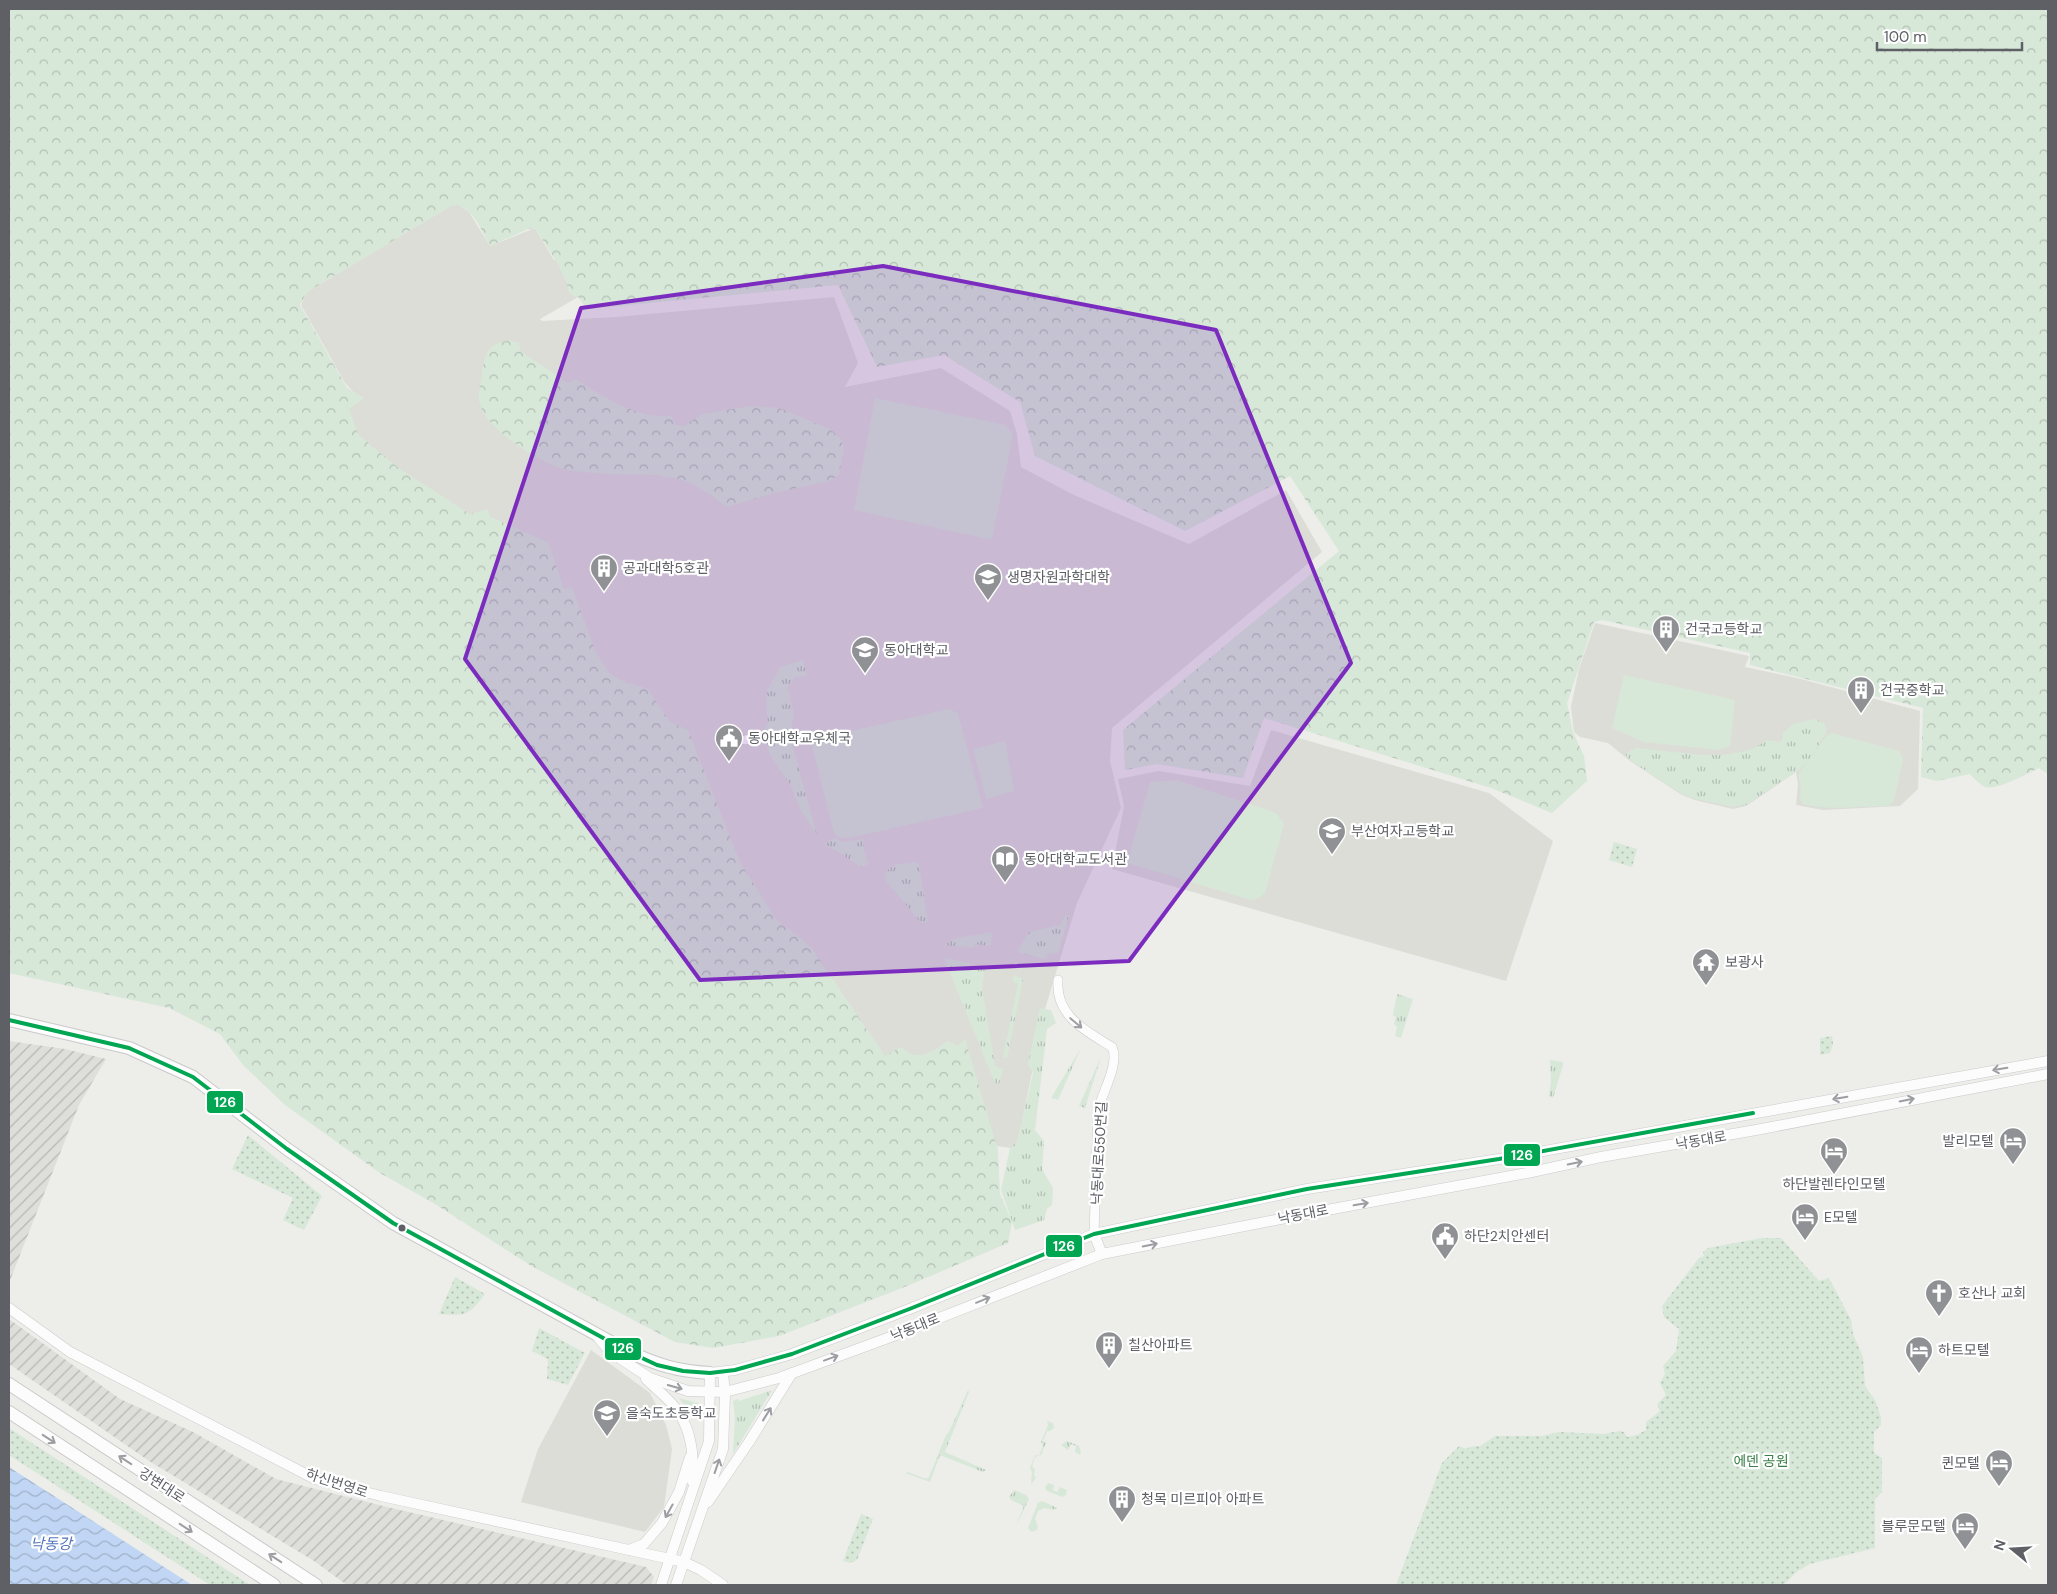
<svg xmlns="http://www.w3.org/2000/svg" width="2057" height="1594" viewBox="0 0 2057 1594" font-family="'DM Sans','Noto Sans KR',sans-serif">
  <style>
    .industrial { fill: url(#industrial-furrows) }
    .education { fill: #ddddd7 }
    .grass { fill: url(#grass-tufts) }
    .forest { fill: url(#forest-crowns) }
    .park { fill: url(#park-dots) }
    .pitch { fill: #d7e8d8 }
    .water { fill: url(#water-waves) }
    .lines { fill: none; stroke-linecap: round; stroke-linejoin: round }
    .minor-casing { stroke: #cbcbcb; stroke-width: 10 }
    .tertiary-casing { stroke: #cbcbcb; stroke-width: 11 }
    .secondary-casing { stroke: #c9cac9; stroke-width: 14 }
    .minor { stroke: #fcfcfc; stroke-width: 9 }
    .tertiary { stroke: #fcfcfc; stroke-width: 10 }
    .secondary { stroke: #fcfcfc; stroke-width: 12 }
    .bus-1-casing { stroke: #fff; stroke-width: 8 }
    .bus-1 { stroke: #00a651; stroke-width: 4 }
    .oneway { stroke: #9d9ea2 }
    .marked { fill: #7b2cbf; fill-opacity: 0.2; stroke: #7b2cbf; stroke-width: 4; stroke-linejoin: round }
    .bus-dot { fill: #5e6066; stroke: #fff; stroke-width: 2 }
    .labels { text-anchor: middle; stroke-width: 4.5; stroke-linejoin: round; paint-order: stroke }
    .poi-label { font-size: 14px; fill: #5e6066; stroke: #fff; text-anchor: start }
    .street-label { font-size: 14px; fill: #5e6066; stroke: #fff }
    .park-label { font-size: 14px; fill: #3b8049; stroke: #fff }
    .water-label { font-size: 15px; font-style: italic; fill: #5174bb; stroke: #fff }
    .line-badge { stroke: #fff; stroke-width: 2 }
    .badge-label { font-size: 14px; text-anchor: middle; font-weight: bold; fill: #fff }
  </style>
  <defs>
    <pattern id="industrial-furrows" width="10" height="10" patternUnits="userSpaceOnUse" patternTransform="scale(1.25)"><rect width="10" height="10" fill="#dededa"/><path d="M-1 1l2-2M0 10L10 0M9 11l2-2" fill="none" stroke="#b7b7b5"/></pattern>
    <pattern id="grass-tufts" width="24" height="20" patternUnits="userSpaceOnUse" patternTransform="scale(1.25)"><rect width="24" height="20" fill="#d7e8d8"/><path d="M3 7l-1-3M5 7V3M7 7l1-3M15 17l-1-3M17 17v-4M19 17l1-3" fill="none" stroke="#b2bfb3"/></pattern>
    <pattern id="forest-crowns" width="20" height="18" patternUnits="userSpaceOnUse" patternTransform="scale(1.25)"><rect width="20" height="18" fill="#d7e8d8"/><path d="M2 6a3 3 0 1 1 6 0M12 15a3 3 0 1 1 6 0" fill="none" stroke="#b2bfb3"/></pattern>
    <pattern id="park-dots" width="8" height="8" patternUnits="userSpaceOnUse" patternTransform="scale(1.25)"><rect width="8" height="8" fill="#d7e8d8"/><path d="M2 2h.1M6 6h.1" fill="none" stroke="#b2bfb3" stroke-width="1.8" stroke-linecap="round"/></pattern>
    <pattern id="water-waves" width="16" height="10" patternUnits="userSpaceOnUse" patternTransform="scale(1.25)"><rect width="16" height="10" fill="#c0d6f4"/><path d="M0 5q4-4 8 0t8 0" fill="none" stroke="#9fb1c9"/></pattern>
  </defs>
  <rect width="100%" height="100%" fill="#edede9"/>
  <g class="industrial">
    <path d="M9,1041L65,1049L106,1059L79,1105L9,1283Z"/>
    <path d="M9,1319L120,1399L193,1432L276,1479L387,1507L646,1567L654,1577L651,1585H347L314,1561L149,1461L9,1364Z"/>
  </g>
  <g class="education">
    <path d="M452,205L461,206L469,212L490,246L535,228L554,260L561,259L578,297L540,319L542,321L616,317L834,297L858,363L845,387L941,368L1010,411L1017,434L1021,467L1074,495L1189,544L1286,490L1322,552L1112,728L1110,761L1121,808L1077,903L1045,1009L1018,1141L1011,1148L941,1139L466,515L396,469L355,435L346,409L360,399L345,383L301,305L307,292Z"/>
    <path d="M1595,623L1749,656L1745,667L1801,679L1920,711L1918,789L1900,806L1823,810L1796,805L1798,785L1796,772L1746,806L1733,809L1695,800L1682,795L1630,761L1608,743L1580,737L1574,732L1571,707L1579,669Z"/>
    <path d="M1271,730L1489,793L1553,841L1506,981L1112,869L1124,806L1118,779L1159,771L1250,786Z"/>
    <path d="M591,1350L650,1393L666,1425L672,1449L664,1507L645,1532L521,1502L538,1449Z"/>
  </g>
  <g class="grass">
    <path d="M803,660L807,675L794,678L788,688L794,714L790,736L817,835L801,811L791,786L771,757L765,742L764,728L768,723C767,713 764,699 768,689C771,681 777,675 780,667Z"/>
    <path d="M1815,719L1824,723L1827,729L1826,733L1809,760L1799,770L1746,805L1733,807L1696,799L1682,794L1631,761L1625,754L1636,748L1701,755H1722L1751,750L1767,740L1780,742L1783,739V733L1793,724Z"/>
    <path d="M835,838L844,842L863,839L864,850L868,862L867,865L861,867L824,843Z"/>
    <path d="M916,862L919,864L928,922L921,923L886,881L884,873L895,865Z"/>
    <path d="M1069,915L1058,954L1048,953L1046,959L1017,952L1029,932L1060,925L1065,916Z"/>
    <path d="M993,932L990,946L975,944L974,948L944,945L957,938Z"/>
    <path d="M944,958L970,963V966L985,968L982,988L995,1066L1003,1069L999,1084L995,1083Z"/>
    <path d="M1014,975L1023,979L1007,1058L1003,1057L1018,984L1012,981Z"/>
    <path d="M1397,994L1413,999L1401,1038L1395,1036L1397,1027L1394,1024L1396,1017L1393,1015Z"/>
    <path d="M1040,1008L1051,1010L1056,1023L1047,1029L1035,1130L1044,1141L1042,1169L1053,1188L1052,1205L1047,1209L1044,1220L1015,1230L1001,1190L1010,1148L1017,1142L1033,1073L1028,1064Z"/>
    <path d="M1081,1048L1058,1100L1051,1098Z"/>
    <path d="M1101,1057L1085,1108L1079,1106Z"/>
    <path d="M1550,1060L1563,1062V1065L1553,1098L1549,1096L1551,1081Z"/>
    <path d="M772,1390L733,1454L735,1418L733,1401L738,1399L739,1401Z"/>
    <path d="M968,1390L969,1392L945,1452L986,1470L983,1472L940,1455L930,1482L908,1474L906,1473L908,1472L926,1479L929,1477L946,1435L949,1432Z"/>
    <path d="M679,1398L700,1404L701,1410L691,1415Z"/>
    <path d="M1047,1421L1053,1423L1054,1428L1050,1431H1047L1043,1441L1046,1443L1041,1455L1035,1457L1032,1466L1035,1470L1034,1474L1036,1478L1031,1484L1032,1472L1030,1468L1035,1455L1039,1456L1043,1445L1041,1442L1048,1425Z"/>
    <path d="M1067,1441L1079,1446L1081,1453L1080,1455L1075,1452L1076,1446L1071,1444L1068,1450L1061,1445Z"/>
    <path d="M1048,1483L1054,1485L1053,1490L1057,1492L1060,1487L1067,1490L1066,1495L1062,1497L1047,1491L1045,1488Z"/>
    <path d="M1014,1490L1026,1495L1029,1499L1015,1528L1024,1506L1011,1500L1009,1497Z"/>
    <path d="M1042,1501L1057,1508L1054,1510L1044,1508L1038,1511L1035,1519L1038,1527L1037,1530L1032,1532L1028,1528L1038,1503Z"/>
  </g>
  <g class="forest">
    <path d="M9,9H2048V774L2039,768C2028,773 1996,791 1985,787C1979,784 1975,779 1970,774L1937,781L1921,777L1923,708L1750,665V653L1602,620L1594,622L1567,703L1573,732L1584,756L1587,781L1552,813L1491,788L1264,718L1243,778L1157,764L1125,770L1123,730L1339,551L1290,476L1185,531L1035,456L1020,402L944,355L877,367L838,285L587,309L578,297L572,295L568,291L567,284L558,264L535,228L528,229L490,246C481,230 473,206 453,205L307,292L300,305L347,388L364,398L349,409L358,434L374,448L400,469L470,514L488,509L490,517L548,542L564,589L572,587L595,650L608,672L620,680L648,689L670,722L688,730L740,862L776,919L811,947L885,1056L901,1047C919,1063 932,1052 948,1041L958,1046L965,1039L998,1150L1000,1194L1012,1222L1008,1243L907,1286L779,1336L713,1348L675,1342L533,1267L435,1204L380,1173L285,1105L243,1065L220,1034L169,1008L9,973Z"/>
    <path d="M509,340L519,343L520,351L568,383L575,379L579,381C605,398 638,419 671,416L676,425L684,426L702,414L751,406L779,408L830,429L841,439L844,448L839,475L830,481L774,493L727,507C712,496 696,483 678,479C650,472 623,476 595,473C583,472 568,471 557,467C533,458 483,427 479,400C478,392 481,382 482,374C485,353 487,345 509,340Z"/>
  </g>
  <g class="park">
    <path d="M1614,842L1637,849L1632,867L1609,860Z"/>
    <path d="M1832,1036L1833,1044L1830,1053L1820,1055V1038Z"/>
    <path d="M248,1135L322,1196L304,1230L283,1220L293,1198L232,1169Z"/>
    <path d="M1762,1238H1781L1819,1281L1829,1278L1851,1320L1853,1334L1863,1357L1865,1386L1875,1400L1881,1417V1425L1874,1432V1453L1882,1458V1492L1875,1499V1548L1810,1564L1798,1571L1783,1585H1396L1442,1463L1459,1446L1466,1449L1470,1447L1480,1446L1495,1436H1542L1559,1432L1604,1434L1619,1431L1624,1432L1627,1437L1637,1435L1646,1430V1422L1660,1411L1657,1404L1666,1395L1660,1383L1665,1374L1663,1366L1676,1351L1679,1329L1664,1317L1662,1306L1699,1258L1704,1256L1703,1252L1708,1248Z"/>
    <path d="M455,1277L485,1294C469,1316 465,1316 439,1314Z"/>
    <path d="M539,1328L585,1353L568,1385L547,1379L548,1359L532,1351Z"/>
    <path d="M9,1428L250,1585H210L9,1455Z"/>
    <path d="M861,1514L873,1519L857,1560L850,1563L843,1561Z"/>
  </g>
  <g class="pitch">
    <path d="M875,398L1006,425L1013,435L992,540L854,510Z"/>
    <path d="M1624,675L1735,700L1730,746L1719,750L1644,742L1612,728Z"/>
    <path d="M949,709L958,713L983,808L849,838H839L834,833L812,746L820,738Z"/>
    <path d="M1832,733L1899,751L1903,759L1894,801L1888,806C1861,806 1829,811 1802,804V801L1800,800L1801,788L1798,775L1826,736Z"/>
    <path d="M1005,741L1014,791L986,799L973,749Z"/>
    <path d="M1177,780L1276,813L1284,824L1265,893L1259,898L1251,900L1127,863L1150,782Z"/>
  </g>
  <path class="water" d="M9,1467L192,1585H9Z"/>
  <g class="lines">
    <g class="minor-casing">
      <g id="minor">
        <path d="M745,740L757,736"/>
        <path d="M1058,980C1055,1016 1086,1031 1112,1047C1120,1064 1102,1092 1098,1111L1094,1234"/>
      </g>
    </g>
    <g class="tertiary-casing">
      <g id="tertiary">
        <path d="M1094,1234L1102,1254"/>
        <path d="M9,1308L70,1352L315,1479L381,1496L684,1562L701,1570L723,1585"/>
        <path d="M597,1336L610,1352L650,1378L688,1391L725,1392L779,1378L896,1335L1102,1254L1311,1213L1527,1173L1601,1157L1756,1130L2048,1074"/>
        <path d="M646,1379C658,1391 676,1404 683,1420C692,1438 694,1461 692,1481"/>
        <path d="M708,1502L749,1442L792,1373"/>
        <path d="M629,1550L644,1544L662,1523L679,1492L690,1457"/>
        <path d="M661,1585L709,1441L710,1373L735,1370L792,1354L912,1308L1094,1234L1307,1189L1499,1159L2048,1061"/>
        <path d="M676,1585L723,1449L725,1395L723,1372"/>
      </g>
    </g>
    <g class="secondary-casing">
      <g id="secondary">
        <path d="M9,1020L129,1048L193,1077L287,1149L393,1223L627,1351C658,1365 676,1371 710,1373"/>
        <path d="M9,1384L316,1585"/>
        <path d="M9,1412L274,1585"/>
      </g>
    </g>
    <use href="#minor" class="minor"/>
    <use href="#tertiary" class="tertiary"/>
    <use href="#secondary" class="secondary"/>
    <g class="bus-1-casing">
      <path id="bus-1" d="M9,1020L129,1048L193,1077L287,1149L393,1223L627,1351L657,1365L683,1371L710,1373L735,1370L792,1354L912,1308L1094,1234L1307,1189L1499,1159L1753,1113"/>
    </g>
    <use href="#bus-1" class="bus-1"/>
  </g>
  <defs><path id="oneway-shaft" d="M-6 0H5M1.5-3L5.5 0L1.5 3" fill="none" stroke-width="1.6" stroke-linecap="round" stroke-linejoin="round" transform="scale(1.25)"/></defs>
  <g class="oneway">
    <use href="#oneway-shaft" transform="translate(1076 1023) rotate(40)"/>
    <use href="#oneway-shaft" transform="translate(2000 1069) rotate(170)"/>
    <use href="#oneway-shaft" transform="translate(1840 1098) rotate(170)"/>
    <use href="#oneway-shaft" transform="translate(1907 1100) rotate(-11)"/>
    <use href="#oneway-shaft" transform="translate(1575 1163) rotate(-12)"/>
    <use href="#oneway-shaft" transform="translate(1361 1204) rotate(-10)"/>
    <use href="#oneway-shaft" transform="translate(1150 1245) rotate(-11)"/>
    <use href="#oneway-shaft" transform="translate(983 1300) rotate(-22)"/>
    <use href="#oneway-shaft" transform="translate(831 1358) rotate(-20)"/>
    <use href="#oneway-shaft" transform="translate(675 1387) rotate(16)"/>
    <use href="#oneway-shaft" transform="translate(767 1414) rotate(-58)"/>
    <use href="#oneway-shaft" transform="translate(49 1439) rotate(33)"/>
    <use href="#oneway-shaft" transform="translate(125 1460) rotate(-147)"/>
    <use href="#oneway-shaft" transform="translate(717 1466) rotate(-71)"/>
    <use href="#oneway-shaft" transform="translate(669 1511) rotate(119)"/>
    <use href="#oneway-shaft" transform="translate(186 1528) rotate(33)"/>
    <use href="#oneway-shaft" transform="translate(275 1558) rotate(-147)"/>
  </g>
  <path class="marked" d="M883,266L1216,330L1351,663L1129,961L700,980L465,659L581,308Z"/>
  <defs>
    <g id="building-pin" transform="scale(1.4375)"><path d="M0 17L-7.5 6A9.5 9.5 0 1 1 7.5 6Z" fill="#909194" stroke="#fff"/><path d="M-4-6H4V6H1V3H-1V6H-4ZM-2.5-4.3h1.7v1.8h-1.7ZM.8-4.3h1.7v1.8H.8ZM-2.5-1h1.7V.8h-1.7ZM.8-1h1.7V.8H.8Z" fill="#fff"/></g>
    <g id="university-pin" transform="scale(1.4375)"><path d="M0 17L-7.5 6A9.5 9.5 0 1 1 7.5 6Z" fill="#909194" stroke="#fff"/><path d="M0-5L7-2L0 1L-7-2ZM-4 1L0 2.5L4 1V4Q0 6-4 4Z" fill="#fff"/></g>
    <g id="civic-pin" transform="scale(1.4375)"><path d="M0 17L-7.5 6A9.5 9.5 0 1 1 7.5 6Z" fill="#909194" stroke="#fff"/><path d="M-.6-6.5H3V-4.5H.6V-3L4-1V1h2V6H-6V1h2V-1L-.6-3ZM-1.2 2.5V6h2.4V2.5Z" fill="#fff"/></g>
    <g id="school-pin" transform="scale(1.4375)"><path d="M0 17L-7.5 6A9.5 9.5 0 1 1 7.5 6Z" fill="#909194" stroke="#fff"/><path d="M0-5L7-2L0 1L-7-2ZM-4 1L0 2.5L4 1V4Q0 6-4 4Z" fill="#fff"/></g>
    <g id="library-pin" transform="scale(1.4375)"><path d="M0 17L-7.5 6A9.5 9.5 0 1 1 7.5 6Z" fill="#909194" stroke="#fff"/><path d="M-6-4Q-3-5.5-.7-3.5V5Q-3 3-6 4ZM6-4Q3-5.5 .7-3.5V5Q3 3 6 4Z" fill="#fff"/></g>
    <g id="temple-pin" transform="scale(1.4375)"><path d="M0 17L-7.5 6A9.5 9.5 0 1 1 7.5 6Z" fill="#909194" stroke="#fff"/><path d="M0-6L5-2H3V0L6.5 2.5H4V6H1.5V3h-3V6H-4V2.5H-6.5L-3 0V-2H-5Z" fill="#fff"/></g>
    <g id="hotel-pin" transform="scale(1.4375)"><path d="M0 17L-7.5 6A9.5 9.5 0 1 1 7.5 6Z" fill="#909194" stroke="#fff"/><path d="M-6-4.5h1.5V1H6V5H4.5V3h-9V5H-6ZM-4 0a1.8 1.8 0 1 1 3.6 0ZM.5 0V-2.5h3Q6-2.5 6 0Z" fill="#fff"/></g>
    <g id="church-pin" transform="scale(1.4375)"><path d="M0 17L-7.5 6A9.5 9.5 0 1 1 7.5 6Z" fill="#909194" stroke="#fff"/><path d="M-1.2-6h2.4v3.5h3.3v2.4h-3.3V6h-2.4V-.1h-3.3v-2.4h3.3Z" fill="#fff"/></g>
  </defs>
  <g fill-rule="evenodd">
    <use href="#building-pin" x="604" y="568"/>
    <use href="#university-pin" x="988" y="577"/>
    <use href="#building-pin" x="1666" y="629"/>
    <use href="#university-pin" x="865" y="650"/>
    <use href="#building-pin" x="1861" y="690"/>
    <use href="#civic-pin" x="729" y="738"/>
    <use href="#school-pin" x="1332" y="831"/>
    <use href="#library-pin" x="1005" y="859"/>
    <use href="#temple-pin" x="1706" y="962"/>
    <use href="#hotel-pin" x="2013" y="1141"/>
    <use href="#hotel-pin" x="1834" y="1151"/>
    <use href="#hotel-pin" x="1805" y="1217"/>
    <use href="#civic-pin" x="1445" y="1236"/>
    <use href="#church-pin" x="1939" y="1293"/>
    <use href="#building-pin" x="1109" y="1345"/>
    <use href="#hotel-pin" x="1919" y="1350"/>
    <use href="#school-pin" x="607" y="1413"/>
    <use href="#hotel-pin" x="1999" y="1463"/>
    <use href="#building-pin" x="1122" y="1499"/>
    <use href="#hotel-pin" x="1965" y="1526"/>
  </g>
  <circle class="bus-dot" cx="402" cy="1228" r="4.5"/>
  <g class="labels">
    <g class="poi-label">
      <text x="623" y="573">공과대학5호관</text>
      <text x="1007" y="582">생명자원과학대학</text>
      <text x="1685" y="634">건국고등학교</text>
      <text x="884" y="655">동아대학교</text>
      <text x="1880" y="695">건국중학교</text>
      <text x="748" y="743">동아대학교우체국</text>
      <text x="1351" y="836">부산여자고등학교</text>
      <text x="1024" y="864">동아대학교도서관</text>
      <text x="1725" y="967">보광사</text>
      <text x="1994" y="1146" text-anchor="end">발리모텔</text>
      <text x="1834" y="1189" text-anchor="middle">하단발렌타인모텔</text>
      <text x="1824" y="1222">E모텔</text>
      <text x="1464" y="1241">하단2치안센터</text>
      <text x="1958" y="1298">호산나 교회</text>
      <text x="1128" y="1350">칠산아파트</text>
      <text x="1938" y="1355">하트모텔</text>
      <text x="626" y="1418">을숙도초등학교</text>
      <text x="1980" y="1468" text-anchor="end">퀸모텔</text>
      <text x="1141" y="1504">청목 미르피아 아파트</text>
      <text x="1946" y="1531" text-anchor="end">블루문모텔</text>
    </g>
    <g class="street-label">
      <text transform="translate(1701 1140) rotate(-10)" y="5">낙동대로</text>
      <text transform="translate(1099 1153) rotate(-87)" y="5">낙동대로550번길</text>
      <text transform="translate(1303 1214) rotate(-11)" y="5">낙동대로</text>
      <text transform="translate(915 1327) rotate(-22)" y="5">낙동대로</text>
      <text transform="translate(337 1483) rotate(18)" y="5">하신번영로</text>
      <text transform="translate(162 1485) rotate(33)" y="5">강변대로</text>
    </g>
    <g class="park-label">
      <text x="1761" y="1466">에덴 공원</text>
    </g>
    <g class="water-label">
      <text x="51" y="1549">낙동강</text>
    </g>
  </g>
  <g class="line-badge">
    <rect x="206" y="1090" width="38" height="24" rx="5" fill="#00a651"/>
    <rect x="1503" y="1143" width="38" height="24" rx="5" fill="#00a651"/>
    <rect x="1045" y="1234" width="38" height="24" rx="5" fill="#00a651"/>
    <rect x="604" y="1337" width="38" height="24" rx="5" fill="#00a651"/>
  </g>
  <g class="badge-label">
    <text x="225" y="1107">126</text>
    <text x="1522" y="1160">126</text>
    <text x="1064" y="1251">126</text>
    <text x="623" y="1353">126</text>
  </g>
  <rect width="2057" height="1594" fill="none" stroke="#5e6066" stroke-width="20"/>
  <g transform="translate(2012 1549) rotate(288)" stroke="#ffffff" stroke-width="4" paint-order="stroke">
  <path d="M0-4L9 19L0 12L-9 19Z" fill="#5e6066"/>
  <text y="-8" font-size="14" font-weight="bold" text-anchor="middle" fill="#5e6066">N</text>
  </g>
  <path d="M1877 42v8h145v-8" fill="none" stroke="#5e6066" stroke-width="2.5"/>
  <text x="1884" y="42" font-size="15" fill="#5e6066" stroke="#ffffff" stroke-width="4" paint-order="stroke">100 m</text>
</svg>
